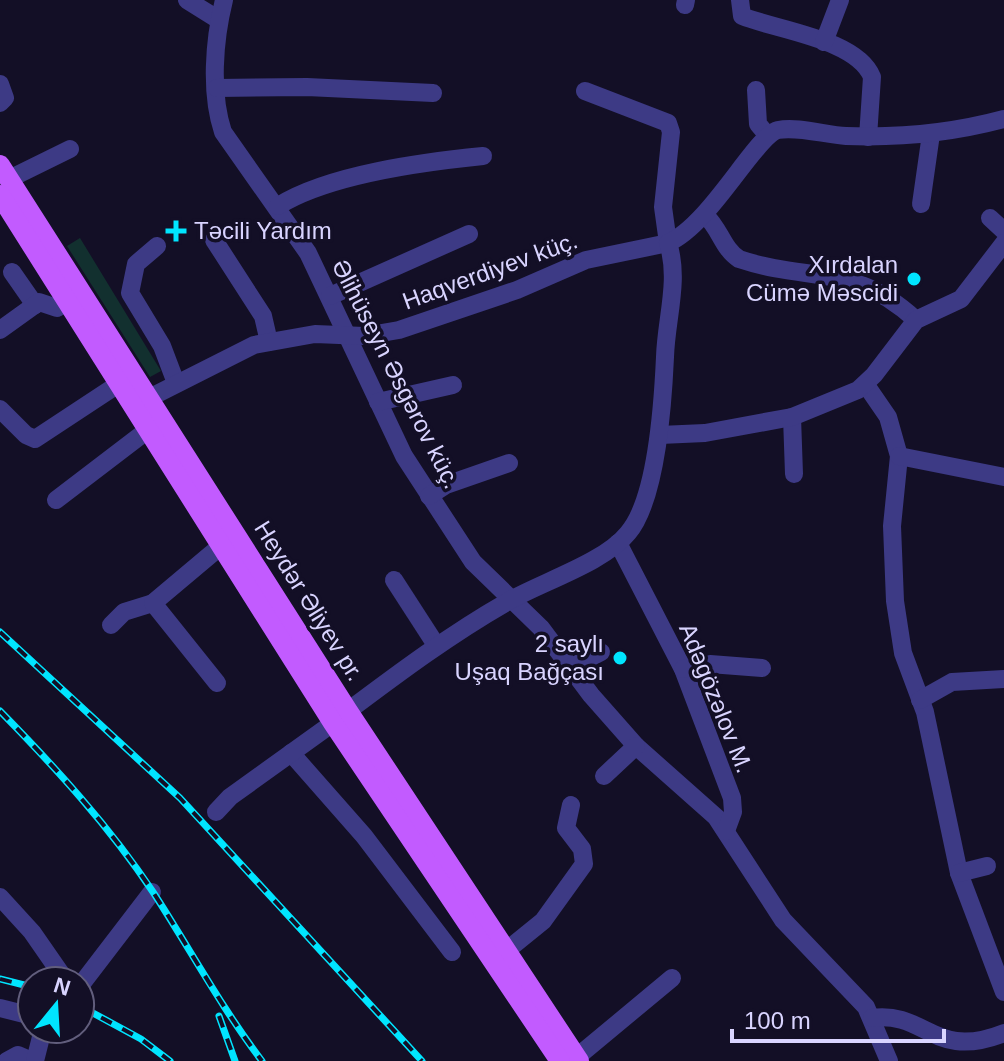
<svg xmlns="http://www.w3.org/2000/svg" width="1004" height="1061" viewBox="0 0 1004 1061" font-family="Arial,sans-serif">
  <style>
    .green { fill: #12302f }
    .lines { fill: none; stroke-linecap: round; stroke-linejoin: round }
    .minor { stroke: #3d3a85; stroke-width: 18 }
    .major { stroke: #c25bff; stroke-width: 20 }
    .rail-casing { stroke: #00e5ff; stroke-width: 7 }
    .rail { stroke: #130f26; stroke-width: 4; stroke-dasharray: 12; stroke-linecap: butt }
    .poi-dot { fill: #00e5ff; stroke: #130f26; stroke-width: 3 }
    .labels { text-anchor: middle; stroke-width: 7; stroke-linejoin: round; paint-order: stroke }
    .poi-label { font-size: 24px; fill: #d9d4ff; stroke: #130f26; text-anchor: end }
    .street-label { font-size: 24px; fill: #d9d4ff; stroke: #130f26 }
  </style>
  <rect width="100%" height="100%" fill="#130f26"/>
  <path class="green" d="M80,238L161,371L150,377L67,246Z"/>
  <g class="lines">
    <g class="minor">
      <path d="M187,0L219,20"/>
      <path d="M224,0C214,40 210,93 223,132L308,253L404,456L473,562L541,628L591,695L636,746L716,817L783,920L866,1007L889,1061"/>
      <path d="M740,0L742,16C776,30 857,39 872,77L868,137"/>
      <path d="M685,5L686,0"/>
      <path d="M824,42L840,0"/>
      <path d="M0,84L5,98L0,103"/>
      <path d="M217,88L307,87L433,93"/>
      <path d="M756,90L758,124L768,136"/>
      <path d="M9,179L70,149"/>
      <path d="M921,204L931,134"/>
      <path d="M278,206C329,174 423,162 483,156"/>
      <path d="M706,216C720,229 723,249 739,259C811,283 853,262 916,320"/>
      <path d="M990,218L1004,231"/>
      <path d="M214,240L263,316L269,342"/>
      <path d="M157,246L136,264L130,293L162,346L176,383"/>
      <path d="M12,272L35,305"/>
      <path d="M330,296L469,234"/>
      <path d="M0,330L39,302L57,308L69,301"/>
      <path d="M866,385L888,417L899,456L892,526L895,601L903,653L925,712L959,873L1004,992"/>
      <path d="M149,398L254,345L315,334L364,336L399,330L517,290L586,260L668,243L663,207L671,132L668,123L585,91"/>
      <path d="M378,402L453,385"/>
      <path d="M0,409L26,435L35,439L120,383"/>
      <path d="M792,417L794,474"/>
      <path d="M660,435L705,433L792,417L858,390L874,375L916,320L961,299L1004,243"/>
      <path d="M899,456L1004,477"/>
      <path d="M429,496L446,485L509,463"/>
      <path d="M56,500L149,429"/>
      <path d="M618,543L683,669L732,798L733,812L726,831"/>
      <path d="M394,580L436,645"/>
      <path d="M111,625L124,612L153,603"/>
      <path d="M570,668L601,652"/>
      <path d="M683,669L710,664L762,668"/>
      <path d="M217,683L153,603L222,545"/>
      <path d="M920,700L952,682L1004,679"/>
      <path d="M348,711C400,672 451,634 507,602C541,582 604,563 628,533C657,499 663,401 665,357C666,319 680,280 668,243C711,224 756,135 778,130C798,126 826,135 846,136C900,138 952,133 1004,119"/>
      <path d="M291,753L364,836L452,952"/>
      <path d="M604,776L636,746"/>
      <path d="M216,812L230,797L333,723"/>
      <path d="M959,873L987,866"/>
      <path d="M0,897L32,932L66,981"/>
      <path d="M506,951L543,921L584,864L582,849L566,828L571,805"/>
      <path d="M80,986L152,892"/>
      <path d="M0,1008L32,1016"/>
      <path d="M872,1018C927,1011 933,1061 1004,1033"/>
      <path d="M577,1057L672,978"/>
      <path d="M7,1061L18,1055L32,1061"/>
      <path d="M35,1061L43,1029"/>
    </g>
    <g class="major">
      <path d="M0,165L348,711L579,1061"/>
      <path d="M0,195L333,723L560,1061"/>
    </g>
    <g class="rail-casing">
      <g id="rail">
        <path d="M0,632L180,798L422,1061"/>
        <path d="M0,711C55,767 109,826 153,892C190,949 221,1007 262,1061"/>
        <path d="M0,979L32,987"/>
        <path d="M80,1006L141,1039L170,1061"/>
        <path d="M219,1016L235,1061"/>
      </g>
    </g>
    <use href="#rail" class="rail"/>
  </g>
  <g class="poi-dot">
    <path d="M172 219h8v8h8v8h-8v8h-8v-8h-8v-8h8z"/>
    <circle cx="914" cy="279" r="8"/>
    <circle cx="620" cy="658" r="8"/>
  </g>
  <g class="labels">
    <g class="poi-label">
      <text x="194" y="239" text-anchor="start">Təcili Yardım</text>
      <text x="898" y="273">Xırdalan<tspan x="898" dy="28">Cümə Məscidi</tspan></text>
      <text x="604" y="652">2 saylı<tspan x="604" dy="28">Uşaq Bağçası</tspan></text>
    </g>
    <g class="street-label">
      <text transform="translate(490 271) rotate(-20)" y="8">Haqverdiyev küç.</text>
      <text transform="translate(396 374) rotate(63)" y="8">Əlihüseyn Əsgərov küç.</text>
      <text transform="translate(309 601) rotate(58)" y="8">Heydər Əliyev pr.</text>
      <text transform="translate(716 698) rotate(68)" y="8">Adəgözəlov M.</text>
    </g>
  </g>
  <g transform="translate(56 1005) rotate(18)"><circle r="38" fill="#130f26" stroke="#625e7d" stroke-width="2"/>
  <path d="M0-6L14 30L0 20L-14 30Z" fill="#00e5ff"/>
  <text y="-12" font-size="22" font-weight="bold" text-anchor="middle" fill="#d9d4ff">N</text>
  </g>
  <path d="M732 1029v12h212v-12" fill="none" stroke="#d9d4ff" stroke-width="4"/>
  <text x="744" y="1029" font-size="24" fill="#d9d4ff" stroke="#130f26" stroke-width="6" paint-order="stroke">100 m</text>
</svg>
